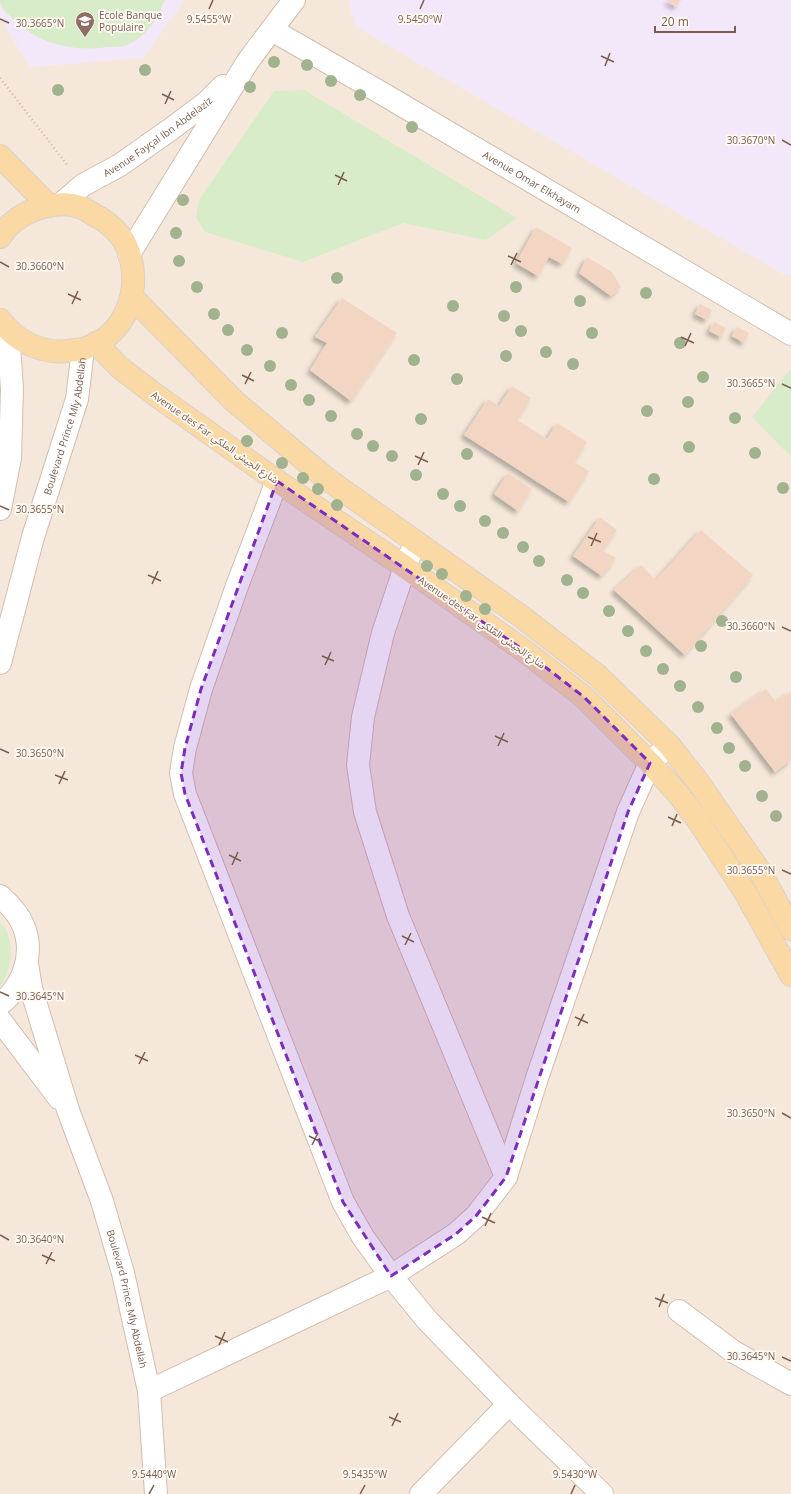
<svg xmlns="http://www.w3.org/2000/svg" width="791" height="1494" viewBox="0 0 791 1494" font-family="'Open Sans','Noto Sans Arabic',sans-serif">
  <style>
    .residential { fill: #f5e8da }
    .education { fill: #f3e8fa }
    .green { fill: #d8ecc9 }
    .building { fill: #f3d5c3; filter: url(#shadow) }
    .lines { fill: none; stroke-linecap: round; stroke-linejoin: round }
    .minor-casing { stroke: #d1beb0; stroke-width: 24 }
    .primary-casing { stroke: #dad1cd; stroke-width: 24 }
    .path { stroke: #d9b8a5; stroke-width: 2.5; stroke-dasharray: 1 3; stroke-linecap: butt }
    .minor { stroke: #fff; stroke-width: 22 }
    .primary { stroke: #fbd9a5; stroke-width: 22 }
    .tree { fill: #a0b28e }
    .marked { fill: #7b2cbf; fill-opacity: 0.2; stroke: #7b2cbf; stroke-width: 3; stroke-dasharray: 8 5; stroke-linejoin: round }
    .ticks { fill: none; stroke: #7a5c4d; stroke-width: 1.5 }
    .labels { text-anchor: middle; stroke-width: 3.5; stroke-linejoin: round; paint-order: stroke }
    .education-label { font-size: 10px; fill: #785e54; stroke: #fffaf3; text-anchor: start }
    .street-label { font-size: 10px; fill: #7a5c4d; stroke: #fffaf3 }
    .ticks-label { font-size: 10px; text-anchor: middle; fill: #7a5c4d; stroke: #fffaf3; stroke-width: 3.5; stroke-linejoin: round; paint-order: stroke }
  </style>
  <defs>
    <filter id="shadow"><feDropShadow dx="-3.5" dy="3.5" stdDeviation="2" flood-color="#0004"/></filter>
  </defs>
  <rect width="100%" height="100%" fill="#fdf6ec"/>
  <rect class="residential" x="0" y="0" width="791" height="1494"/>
  <g class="education">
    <path d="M0,0H185L143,58L30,67L0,18Z"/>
    <path d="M348,0H791V275H785L356,27Z"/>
  </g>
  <g class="green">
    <path d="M0,0H165C156,20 148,36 127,45C122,47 114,47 109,47C72,52 37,44 11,17C6,12 0,8 0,0Z"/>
    <path d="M304,90L517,218L486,240L403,223L303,262L205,232L196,218L199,200L274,91Z"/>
    <path d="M791,368V457L752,417Z"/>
    <path d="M0,922C16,939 13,969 0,986Z"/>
  </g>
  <g class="building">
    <path d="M666,0H681L676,7Z"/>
    <path d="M536,227L572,248L562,264L549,257L538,276L516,263Z"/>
    <path d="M587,257L612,272L621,287L611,296L579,273Z"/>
    <path d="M342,298L397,333L351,401L310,370L327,343L315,337Z"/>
    <path d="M700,304L712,310L707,320L695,314Z"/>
    <path d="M714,322L726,328L721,337L709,331Z"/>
    <path d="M737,327L749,333L744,343L732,336Z"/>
    <path d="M512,386L531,398L517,420L547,439L557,423L587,442L574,462L589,471L569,502L464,435L488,399L499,406Z"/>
    <path d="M508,473L532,489L518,511L494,494Z"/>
    <path d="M600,517L617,530L602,550L616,558L602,576L573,556Z"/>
    <path d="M701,530L753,575L685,655L614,590L641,565L656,580Z"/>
    <path d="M766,689L776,702L791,691V760L775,772L731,714Z"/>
  </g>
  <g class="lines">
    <g class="minor-casing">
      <g id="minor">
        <path id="s1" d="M272,30L383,94L791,334"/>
        <path id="s2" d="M61,204L83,185L120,165L171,129L207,102L223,86"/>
        <path d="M129,254L248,61L294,0"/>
        <path d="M277,481L237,586L201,689L185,748L181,773L185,794L343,1202L363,1237L391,1276L427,1320L509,1404L602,1494"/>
        <path d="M0,509L10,458L12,389L8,330"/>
        <path d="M415,543L405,567L383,633L363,717L358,765L365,812L398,916L506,1177"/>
        <path id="s3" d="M0,663L33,537L77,399L83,349"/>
        <path d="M0,896C9,904 18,913 23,925C35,953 24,986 0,1004"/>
        <path id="s4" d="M27,964L31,988L68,1110L102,1201L123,1273L149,1391L156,1494"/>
        <path d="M0,1020L59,1098"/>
        <path d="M679,1311L734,1352L791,1384"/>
        <path d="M149,1391L391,1276L456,1234L476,1216L506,1177L537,1078L628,812L650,763L669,745"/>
        <path d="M421,1494L509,1404"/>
      </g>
    </g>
    <g class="primary-casing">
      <g id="primary">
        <path d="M0,156L49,206"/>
        <path d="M0,237C4,232 7,227 12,223C29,208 58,200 80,207C86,209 91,213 96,216C107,221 121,234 126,245C144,285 128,336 83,349C78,350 73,350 68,351C41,354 16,341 0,320"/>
        <path d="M132,297L234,401L327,479L522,617L598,676L669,745L699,783L761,873L791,929"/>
        <path d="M96,343L119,367L157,396L277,481L405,567L522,649L584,697L650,763L679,795L697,819L745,892L791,975"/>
      </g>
    </g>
    <path class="path" d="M0,78L68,166"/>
    <use href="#minor" class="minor"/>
    <use href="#primary" class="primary"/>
  </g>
  <g class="tree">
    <circle cx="274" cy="62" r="6"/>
    <circle cx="307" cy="65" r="6"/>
    <circle cx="145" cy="70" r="6"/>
    <circle cx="331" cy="81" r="6"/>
    <circle cx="250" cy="87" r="6"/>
    <circle cx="58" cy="90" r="6"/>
    <circle cx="360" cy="95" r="6"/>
    <circle cx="412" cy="127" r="6"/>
    <circle cx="183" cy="200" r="6"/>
    <circle cx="176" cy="233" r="6"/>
    <circle cx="179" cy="261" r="6"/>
    <circle cx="337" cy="278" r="6"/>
    <circle cx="197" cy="287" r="6"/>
    <circle cx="516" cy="287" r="6"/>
    <circle cx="646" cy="293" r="6"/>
    <circle cx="580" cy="301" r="6"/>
    <circle cx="453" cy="306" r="6"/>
    <circle cx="214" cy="314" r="6"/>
    <circle cx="504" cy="316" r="6"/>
    <circle cx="228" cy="330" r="6"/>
    <circle cx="521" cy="331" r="6"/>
    <circle cx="282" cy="333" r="6"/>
    <circle cx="592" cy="333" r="6"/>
    <circle cx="680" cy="343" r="6"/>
    <circle cx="247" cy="350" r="6"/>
    <circle cx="546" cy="352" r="6"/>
    <circle cx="506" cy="356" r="6"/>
    <circle cx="414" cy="360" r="6"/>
    <circle cx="573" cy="364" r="6"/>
    <circle cx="270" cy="366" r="6"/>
    <circle cx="703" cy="377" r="6"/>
    <circle cx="457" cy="379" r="6"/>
    <circle cx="291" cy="385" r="6"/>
    <circle cx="309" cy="400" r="6"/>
    <circle cx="688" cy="402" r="6"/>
    <circle cx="647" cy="411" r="6"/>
    <circle cx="331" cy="416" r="6"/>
    <circle cx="735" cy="418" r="6"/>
    <circle cx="421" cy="419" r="6"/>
    <circle cx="357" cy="434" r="6"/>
    <circle cx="247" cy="441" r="6"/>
    <circle cx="373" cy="446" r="6"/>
    <circle cx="689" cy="447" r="6"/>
    <circle cx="755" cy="453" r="6"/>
    <circle cx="467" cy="454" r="6"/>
    <circle cx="392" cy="456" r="6"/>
    <circle cx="282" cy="463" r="6"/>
    <circle cx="416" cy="475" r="6"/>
    <circle cx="303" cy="478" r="6"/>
    <circle cx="654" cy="479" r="6"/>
    <circle cx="783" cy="488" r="6"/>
    <circle cx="318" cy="489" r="6"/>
    <circle cx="443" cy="494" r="6"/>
    <circle cx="337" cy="505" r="6"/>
    <circle cx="460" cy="506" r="6"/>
    <circle cx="485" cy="521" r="6"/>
    <circle cx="503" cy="533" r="6"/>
    <circle cx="523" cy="547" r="6"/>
    <circle cx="539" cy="561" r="6"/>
    <circle cx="427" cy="566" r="6"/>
    <circle cx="442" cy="574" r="6"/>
    <circle cx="567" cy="580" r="6"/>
    <circle cx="583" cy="593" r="6"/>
    <circle cx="466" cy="596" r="6"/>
    <circle cx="485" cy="609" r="6"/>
    <circle cx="609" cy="611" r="6"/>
    <circle cx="722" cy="621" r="6"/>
    <circle cx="628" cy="631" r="6"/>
    <circle cx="701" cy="646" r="6"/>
    <circle cx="646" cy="651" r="6"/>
    <circle cx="663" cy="669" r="6"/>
    <circle cx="736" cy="677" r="6"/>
    <circle cx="680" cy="686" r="6"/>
    <circle cx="698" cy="707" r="6"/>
    <circle cx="717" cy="728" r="6"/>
    <circle cx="729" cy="748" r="6"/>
    <circle cx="745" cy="766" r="6"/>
    <circle cx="762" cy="796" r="6"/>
    <circle cx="776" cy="816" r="6"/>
  </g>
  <path class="marked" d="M277,481L522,649L584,697L650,763L628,812L506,1177L476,1216L456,1234L391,1276L343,1202L185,794L181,773L185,748L201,689Z"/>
  <path class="ticks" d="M209,9L213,0M420,9L424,0M0,19L9,23M601,56L614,62M605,66L610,53M162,94L174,100M165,104L171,91M782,140L791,145M335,175L347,181M338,185L344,172M508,256L521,262M0,262L9,267M511,265L517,253M68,294L81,300M72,304L78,291M681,337L694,343M685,346L691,333M242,375L254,381M245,384L251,372M782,384L791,388M415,456L428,462M418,465L424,452M0,506L9,510M588,537L601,542M591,546L597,533M148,575L161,581M152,584L158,571M782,627L791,631M322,656L334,661M325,665L331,652M495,736L508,742M498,746L504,733M0,749L9,753M55,775L68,780M59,784L65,771M668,817L681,823M672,826L677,814M229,855L241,861M232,865L238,852M782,870L791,874M402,936L414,942M405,945L411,933M0,992L9,996M575,1017L588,1023M578,1026L584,1014M135,1055L148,1061M139,1064L145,1052M782,1113L791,1118M309,1136L321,1142M312,1145L318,1133M482,1217L495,1223M485,1226L491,1213M0,1235L9,1240M42,1255L55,1261M46,1264L52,1252M655,1298L668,1303M659,1307L664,1294M215,1336L228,1342M219,1345L225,1332M782,1357L791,1361M389,1417L401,1422M392,1426L398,1413M149,1494L154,1485M360,1494L365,1485M571,1494L575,1485"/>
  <defs>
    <g id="school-pin" transform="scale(1)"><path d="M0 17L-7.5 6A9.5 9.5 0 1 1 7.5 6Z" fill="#8d6e63" stroke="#fffaf3"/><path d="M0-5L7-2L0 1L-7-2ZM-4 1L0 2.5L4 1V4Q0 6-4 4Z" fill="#fff"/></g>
  </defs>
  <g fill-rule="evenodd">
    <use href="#school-pin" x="85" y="21"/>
  </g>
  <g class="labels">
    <g class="education-label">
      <text x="99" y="19">Ecole Banque<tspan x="99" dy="12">Populaire</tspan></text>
    </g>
    <g class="street-label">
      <text dy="4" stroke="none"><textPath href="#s2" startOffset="118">Avenue Fayçal Ibn Abdelaziz</textPath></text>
      <text dy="4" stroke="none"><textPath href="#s1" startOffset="301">Avenue Omar Elkhayam</textPath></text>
      <text dy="4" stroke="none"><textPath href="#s3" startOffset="246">Boulevard Prince Mly Abdellah</textPath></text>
      <text transform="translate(215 437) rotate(35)" y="4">Avenue des Far شارع الجيش الملكي</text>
      <text transform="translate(482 622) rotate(35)" y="4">Avenue des Far شارع الجيش الملكي</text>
      <text dy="4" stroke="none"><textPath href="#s4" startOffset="350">Boulevard Prince Mly Abdellah</textPath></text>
    </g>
  </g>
  <g class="ticks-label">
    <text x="209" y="23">9.5455°W</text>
    <text x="420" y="23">9.5450°W</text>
    <text x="40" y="27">30.3665°N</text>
    <text x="751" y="144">30.3670°N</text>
    <text x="40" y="270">30.3660°N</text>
    <text x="751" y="387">30.3665°N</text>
    <text x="40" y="513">30.3655°N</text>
    <text x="751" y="630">30.3660°N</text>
    <text x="40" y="757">30.3650°N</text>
    <text x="751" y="874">30.3655°N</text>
    <text x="40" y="1000">30.3645°N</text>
    <text x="751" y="1117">30.3650°N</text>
    <text x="40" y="1243">30.3640°N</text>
    <text x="751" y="1360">30.3645°N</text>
    <text x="154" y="1478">9.5440°W</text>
    <text x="365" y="1478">9.5435°W</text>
    <text x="575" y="1478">9.5430°W</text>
  </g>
  <path d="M655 26v6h80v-6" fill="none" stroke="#7a5c4d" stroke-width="2"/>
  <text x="661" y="26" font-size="12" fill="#7a5c4d" stroke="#fffaf3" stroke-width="3" paint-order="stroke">20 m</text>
</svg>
